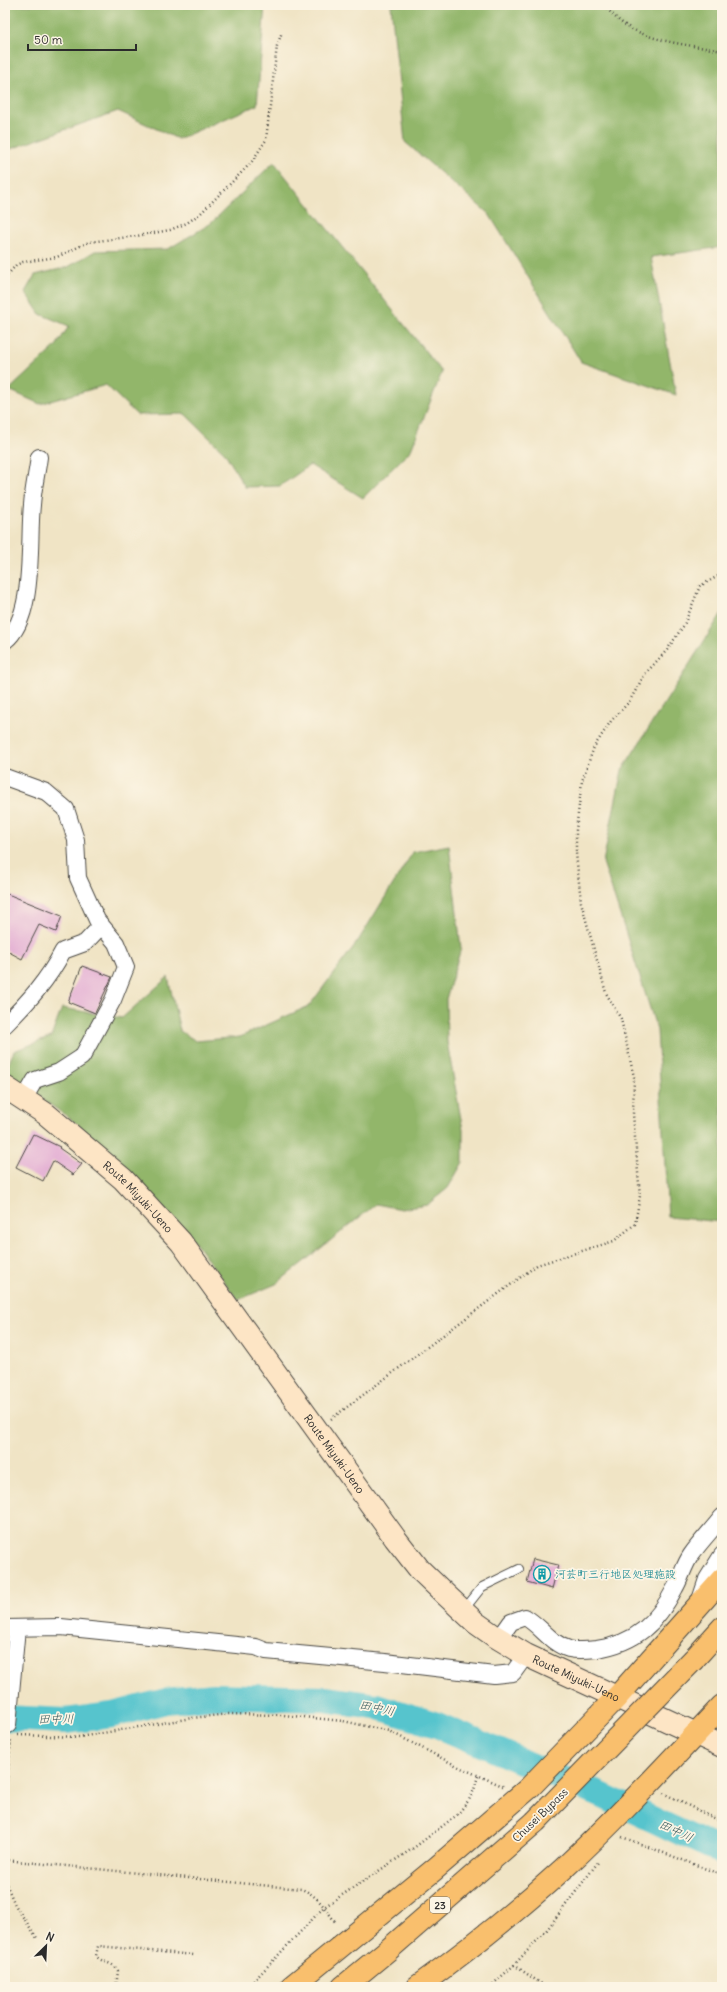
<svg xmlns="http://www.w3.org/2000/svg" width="727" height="1992" viewBox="0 0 727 1992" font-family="Delius,'Klee One',sans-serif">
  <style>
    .forest { fill: #92b66a; stroke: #5e704a }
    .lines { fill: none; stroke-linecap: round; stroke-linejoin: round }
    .river { stroke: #57c4cd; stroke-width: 26 }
    .building { fill: #e4b0d4 }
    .lane-casing { stroke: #494742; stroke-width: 10 }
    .street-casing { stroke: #494742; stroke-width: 18 }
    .secondary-casing { stroke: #494742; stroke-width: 24 }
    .highway-casing { stroke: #494742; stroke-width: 24 }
    .path { stroke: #494742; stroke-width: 2.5; stroke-dasharray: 1 3; stroke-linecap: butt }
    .lane { stroke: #fff; stroke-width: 8 }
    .street { stroke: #fff; stroke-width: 16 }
    .secondary { stroke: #fde5c5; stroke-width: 22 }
    .highway { stroke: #f9bf6d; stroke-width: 22 }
    .highway-bridge-casing { stroke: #494742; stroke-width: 24; stroke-linecap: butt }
    .highway-bridge { stroke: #f9bf6d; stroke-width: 22 }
    .labels { text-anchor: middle; stroke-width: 3.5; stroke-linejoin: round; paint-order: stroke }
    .shield { fill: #fcf5e5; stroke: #6a6863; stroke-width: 1 }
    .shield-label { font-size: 10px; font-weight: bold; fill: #2b2b2b }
    .street-label { font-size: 11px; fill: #2b2b2b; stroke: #fcf5e5 }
    .culture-label { font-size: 11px; fill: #0d838f; stroke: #fcf5e5; text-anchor: start }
    .water-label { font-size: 12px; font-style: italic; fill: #38595c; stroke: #fcf5e5 }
  </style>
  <rect width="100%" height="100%" fill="#fcf5e5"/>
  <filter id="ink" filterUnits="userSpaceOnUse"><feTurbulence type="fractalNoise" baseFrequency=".025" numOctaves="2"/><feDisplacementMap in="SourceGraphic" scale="8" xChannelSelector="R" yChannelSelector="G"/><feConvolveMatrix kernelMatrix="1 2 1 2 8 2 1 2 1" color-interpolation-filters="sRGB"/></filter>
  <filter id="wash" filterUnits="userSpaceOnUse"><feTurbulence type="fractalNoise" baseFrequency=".012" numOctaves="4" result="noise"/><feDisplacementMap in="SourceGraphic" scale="16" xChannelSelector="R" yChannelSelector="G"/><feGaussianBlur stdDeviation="0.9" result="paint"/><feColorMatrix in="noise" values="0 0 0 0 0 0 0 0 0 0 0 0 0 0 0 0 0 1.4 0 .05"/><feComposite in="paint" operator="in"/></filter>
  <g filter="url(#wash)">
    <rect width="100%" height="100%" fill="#f0e4c5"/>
    <g class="forest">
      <path d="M5,5H265L257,105L178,139L118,111L5,151Z"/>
      <path d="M391,5H722V247L651,257L676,395L581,362L489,214L405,142Z"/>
      <path d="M274,162L442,372L411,450L363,498L310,465L280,486L245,487L225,453L185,414L137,415L106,385L40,404L9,390L56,346L69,326L40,314L25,292L35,275L68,267L95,251L168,249L210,224Z"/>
      <path d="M722,613V1222L668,1217L657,1030L603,862L622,770Z"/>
      <path d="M449,845L461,948L446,999L447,1042L463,1130V1162L448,1188L427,1205L401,1209L376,1204L276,1284L238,1300L190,1236L110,1152L67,1116L5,1074V1071L14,1051L51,1037L62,1008L122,1018L168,977L180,1031L196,1041L240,1037L309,1006L358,941L413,852Z"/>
    </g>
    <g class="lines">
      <path class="river" d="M5,1718L66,1721L112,1715L166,1701L214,1696L325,1699L376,1706L437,1725L603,1796L722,1852"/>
    </g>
    <g id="blocks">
      <g class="building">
        <path d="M5,893L62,916L56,932L39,925L22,959L5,950Z"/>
        <path d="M82,966L112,977L95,1013L68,1002Z"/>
        <path d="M33,1134L60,1147L59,1148L82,1164L73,1175L53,1161L43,1181L16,1167Z"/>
        <path d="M533,1559L558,1565L552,1589L527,1582Z"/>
      </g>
    </g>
  </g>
  <g filter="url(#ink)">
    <use href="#blocks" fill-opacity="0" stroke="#494742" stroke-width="1"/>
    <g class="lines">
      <g class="lane-casing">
        <path id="lane" d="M463,1611L482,1587L519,1569"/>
      </g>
      <g class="street-casing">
        <g id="street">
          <path d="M5,641C36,617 28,541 32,505C33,489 37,473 39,457"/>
          <path d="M5,777L46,792L66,809L76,840L78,878L97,920L116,943L126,967L113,1000L82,1057L59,1072L35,1080L24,1099"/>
          <path d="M5,1025C28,1002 48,980 63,951L85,943L101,926"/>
          <path d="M700,1600L707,1579L722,1555"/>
          <path d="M5,1628L61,1627L256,1647L266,1651L385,1662L494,1675L513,1673L526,1655"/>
          <path d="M499,1639L511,1622L525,1617C541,1626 551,1644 569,1649C578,1651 588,1650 597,1649C636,1643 657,1623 675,1588C681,1578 684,1565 691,1555C700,1542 712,1530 722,1517"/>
          <path d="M8,1725L17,1628"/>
        </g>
      </g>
      <g class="secondary-casing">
        <g id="secondary">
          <path id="s1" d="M5,1087L46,1114L123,1179L181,1242L395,1538L420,1570L446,1595L476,1623L493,1635L526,1655L722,1746"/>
        </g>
      </g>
      <g class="highway-casing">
        <g id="highway">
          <path d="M694,1659L722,1628"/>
          <path d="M291,1987L435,1869L529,1788L617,1697L722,1579"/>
          <path d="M343,1987L388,1950L535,1822"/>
          <path d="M417,1987C468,1950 517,1911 563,1869C619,1817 670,1761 722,1706"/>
        </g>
      </g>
      <g class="path">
        <path d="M605,5C629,42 683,43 722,51"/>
        <path d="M5,278L16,265L23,262L57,257L89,242L137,236L170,230L187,223L201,213L251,163L266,140L277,46L282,32"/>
        <path d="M331,1419L537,1265L614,1241L635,1224L640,1196L633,1114L634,1077L621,1019L606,993L581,902L576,853V830L582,781L594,747L611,721L629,702L645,674L667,650L684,625L700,586L722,574"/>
        <path d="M18,1735L79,1737L192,1718L229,1714L283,1715L343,1721L389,1731L461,1768L505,1787"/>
        <path d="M663,1793L722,1822"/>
        <path d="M5,1801L11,1739"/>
        <path d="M622,1837L722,1875"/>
        <path d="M5,1860L301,1889C318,1895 326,1910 336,1923"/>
        <path d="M5,1881L15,1905L37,1938"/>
        <path d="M514,1965L546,1987"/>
        <path d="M116,1987L118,1971C114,1962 102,1963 96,1956L98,1946L194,1955"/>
        <path d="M248,1987L324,1907L415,1847L457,1815L469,1800L474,1790L478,1776"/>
        <path d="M490,1987L514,1965L546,1931L599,1861"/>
      </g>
      <use href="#lane" class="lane"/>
      <use href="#street" class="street"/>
      <use href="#secondary" class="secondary"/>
      <use href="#highway" class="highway"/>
      <g class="highway-bridge-casing">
        <path id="highway-bridge" d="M535,1822L694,1659"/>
      </g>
      <use href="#highway-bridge" class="highway-bridge"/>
    </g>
  </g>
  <defs>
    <g id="building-ring" transform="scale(0.9)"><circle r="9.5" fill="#fcf5e5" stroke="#0f9aa8" stroke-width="1.5"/><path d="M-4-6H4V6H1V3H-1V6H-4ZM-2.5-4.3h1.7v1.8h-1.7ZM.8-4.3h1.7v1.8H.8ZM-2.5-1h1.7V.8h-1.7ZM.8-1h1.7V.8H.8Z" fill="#0f9aa8"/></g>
  </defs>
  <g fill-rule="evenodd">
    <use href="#building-ring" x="542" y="1574"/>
  </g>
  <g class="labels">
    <rect class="shield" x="430" y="1897" width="20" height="16" rx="3"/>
    <g class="shield-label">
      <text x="440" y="1909">23</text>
    </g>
    <g class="street-label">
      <text dy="4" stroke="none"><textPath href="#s1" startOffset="173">Route Miyuki-Ueno</textPath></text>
      <text dy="4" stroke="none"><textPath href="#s1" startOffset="497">Route Miyuki-Ueno</textPath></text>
      <text dy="4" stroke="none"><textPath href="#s1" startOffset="833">Route Miyuki-Ueno</textPath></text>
      <text transform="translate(540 1815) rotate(-44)" y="4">Chusei Bypass</text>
    </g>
    <g class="culture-label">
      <text x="555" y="1578">河芸町三行地区処理施設</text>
    </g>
    <g class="water-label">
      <text transform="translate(377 1708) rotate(12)" y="4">田中川</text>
      <text transform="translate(56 1719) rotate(-1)" y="4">田中川</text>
      <text transform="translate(676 1831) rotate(25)" y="4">田中川</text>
    </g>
  </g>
  <rect width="727" height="1992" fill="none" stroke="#fcf5e5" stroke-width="20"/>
  <g transform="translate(46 1946) rotate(24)" stroke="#fcf5e5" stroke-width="3" paint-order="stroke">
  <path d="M0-3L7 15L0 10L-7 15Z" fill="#2b2b2b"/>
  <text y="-6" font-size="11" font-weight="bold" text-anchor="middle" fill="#2b2b2b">N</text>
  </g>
  <path d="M28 44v6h108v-6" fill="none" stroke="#2b2b2b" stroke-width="2"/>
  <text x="34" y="44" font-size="12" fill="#2b2b2b" stroke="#fcf5e5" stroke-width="3" paint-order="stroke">50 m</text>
</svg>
